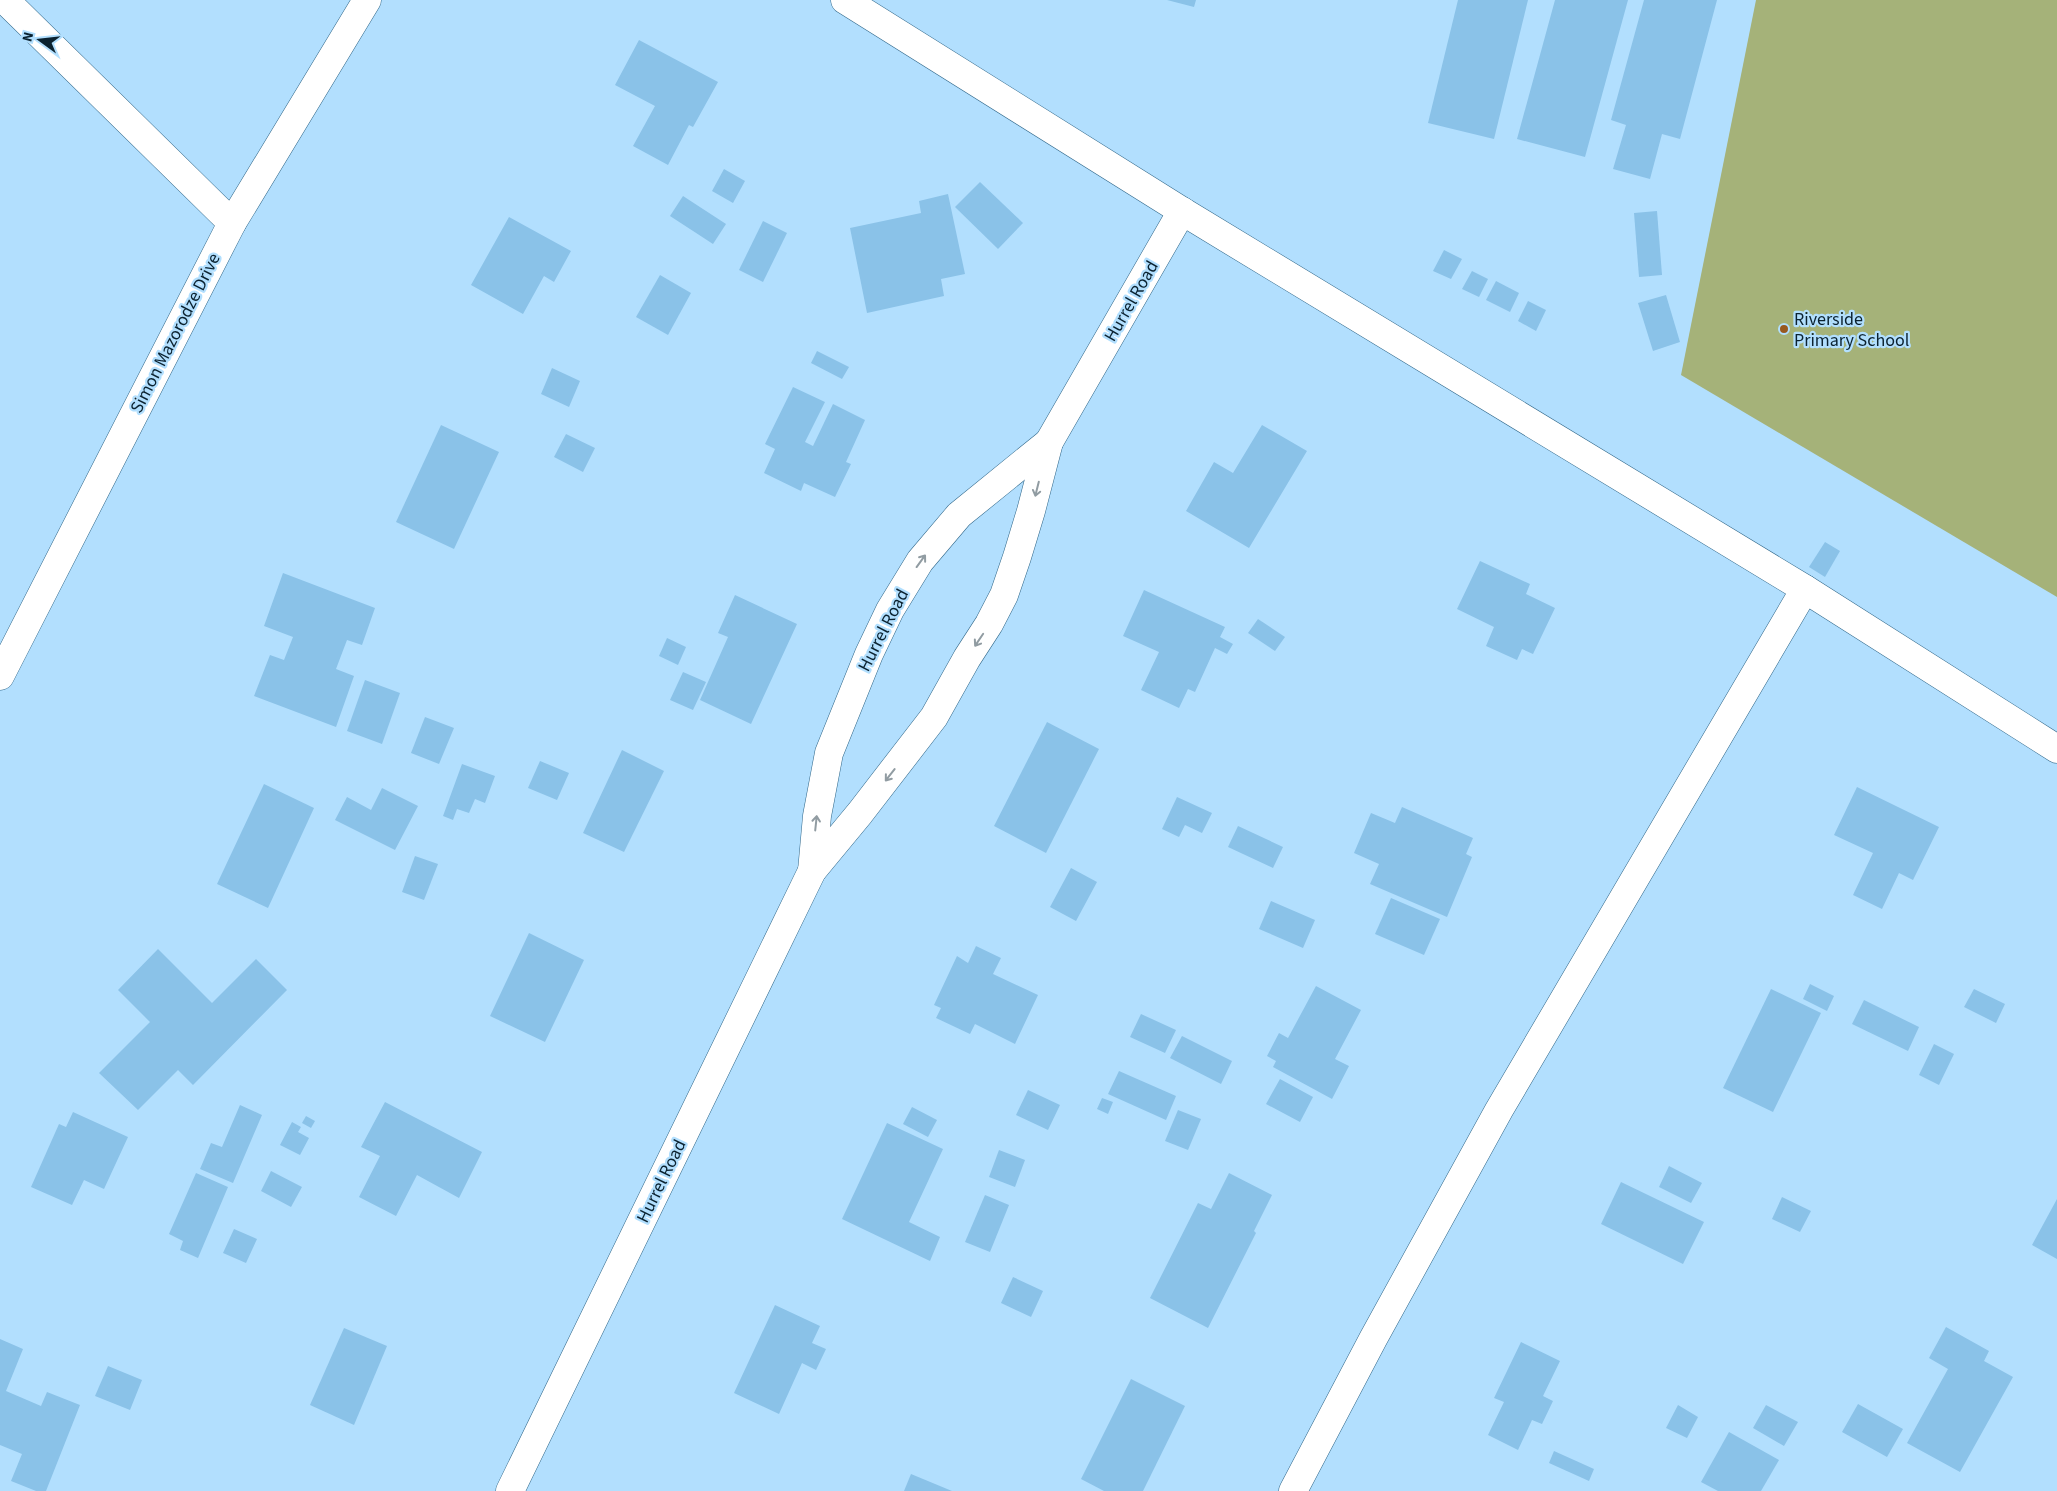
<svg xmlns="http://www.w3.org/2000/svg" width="2057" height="1491" viewBox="0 0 2057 1491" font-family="'Source Sans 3',sans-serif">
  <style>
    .green { fill: #a5b279 }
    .building { fill: #8ac2e8 }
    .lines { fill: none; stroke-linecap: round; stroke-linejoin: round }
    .minor-casing { stroke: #306789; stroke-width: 29 }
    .tertiary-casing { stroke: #306789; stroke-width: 29 }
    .minor { stroke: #fff; stroke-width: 28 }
    .tertiary { stroke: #fff; stroke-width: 28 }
    .oneway { stroke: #919ca2 }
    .poi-dot { fill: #985920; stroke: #b2dffe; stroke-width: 2 }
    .labels { text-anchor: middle; stroke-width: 4.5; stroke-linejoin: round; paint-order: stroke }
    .street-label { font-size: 18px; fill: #0b2230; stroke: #b2dffe }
    .poi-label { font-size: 18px; fill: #0b2230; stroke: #b2dffe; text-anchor: start }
  </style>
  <rect width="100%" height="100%" fill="#b2dffe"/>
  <path class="green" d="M1756,0H2057V597L1681,375Z"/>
  <g class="building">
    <path d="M1167,0H1196L1194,7Z"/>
    <path d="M1458,0H1528L1494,139L1428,123Z"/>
    <path d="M1555,0H1628L1585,157L1517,139Z"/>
    <path d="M1644,0H1717L1680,139L1662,134L1650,179L1613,169L1626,125L1611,120Z"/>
    <path d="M639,40L718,82L693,127L689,125L668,165L633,146L655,106L615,85Z"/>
    <path d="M724,169L745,181L733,203L712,191Z"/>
    <path d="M980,182L1023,223L998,249L955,207Z"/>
    <path d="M948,194L965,274L941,279L944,296L867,313L850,228L921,213L919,201Z"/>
    <path d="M683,196L726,224L713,244L670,216Z"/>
    <path d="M1657,211L1662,275L1639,277L1634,213Z"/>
    <path d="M509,217L571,251L554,282L544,276L523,314L471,285Z"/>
    <path d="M763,221L787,233L763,282L739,270Z"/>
    <path d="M1444,250L1462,259L1451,279L1433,271Z"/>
    <path d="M1472,271L1488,279L1479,297L1462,289Z"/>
    <path d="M660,275L691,293L668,335L636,317Z"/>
    <path d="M1496,281L1519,293L1510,312L1486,300Z"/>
    <path d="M1666,295L1680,342L1653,351L1638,303Z"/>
    <path d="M1528,301L1546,310L1536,331L1518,321Z"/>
    <path d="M817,351L849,367L842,379L811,363Z"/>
    <path d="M552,368L580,381L569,407L541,394Z"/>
    <path d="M793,387L825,402L805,442L813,446L833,404L865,420L846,462L851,464L835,497L804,483L801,491L764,473L775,449L765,444Z"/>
    <path d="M441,425L499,452L454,549L396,522Z"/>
    <path d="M1262,425L1307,451L1249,548L1186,511L1214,462L1233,473Z"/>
    <path d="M566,434L595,448L583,472L554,457Z"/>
    <path d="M1825,542L1840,551L1825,577L1809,567Z"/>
    <path d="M1480,561L1530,584L1526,594L1555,608L1533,654L1522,649L1517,660L1486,646L1494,627L1457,609Z"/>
    <path d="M283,573L375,608L362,645L347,640L336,669L354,676L336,727L254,696L270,655L284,660L293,637L264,626Z"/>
    <path d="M1144,590L1225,627L1220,637L1233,644L1227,654L1215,648L1195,692L1188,689L1179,708L1141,690L1159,652L1123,636Z"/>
    <path d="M735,595L797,624L751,724L700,700L728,637L718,633Z"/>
    <path d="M1258,619L1285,637L1275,651L1248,633Z"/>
    <path d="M667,638L686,647L678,665L659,656Z"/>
    <path d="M683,672L706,682L693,710L670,700Z"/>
    <path d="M365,680L400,693L382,744L347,731Z"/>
    <path d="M425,717L454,728L439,764L411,753Z"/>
    <path d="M1047,722L1099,749L1046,853L994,826Z"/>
    <path d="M622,750L664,771L624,852L583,833Z"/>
    <path d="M540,761L569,773L557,800L528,788Z"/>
    <path d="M462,764L495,776L485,803L475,799L469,813L457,809L453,820L443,816Z"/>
    <path d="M264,784L314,808L268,908L217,884Z"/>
    <path d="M1857,787L1939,827L1913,880L1899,873L1882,909L1853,895L1873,853L1834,835Z"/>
    <path d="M382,788L418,806L395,850L335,820L347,797L371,810Z"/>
    <path d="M1177,797L1212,813L1202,833L1185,825L1179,837L1162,829Z"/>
    <path d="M1402,807L1473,838L1466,854L1472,857L1447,917L1370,884L1379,864L1354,853L1371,813L1395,823Z"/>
    <path d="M1238,826L1283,847L1273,868L1228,847Z"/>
    <path d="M415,856L438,864L424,900L402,892Z"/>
    <path d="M1071,868L1097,882L1076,921L1050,907Z"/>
    <path d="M1391,898L1440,919L1424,955L1375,934Z"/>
    <path d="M1271,901L1315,920L1303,948L1259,929Z"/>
    <path d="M529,933L584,960L545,1042L490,1016Z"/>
    <path d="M976,946L1001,958L993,974L1038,995L1015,1044L975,1024L970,1034L936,1018L941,1008L934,1005L957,956L968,963Z"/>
    <path d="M158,949L212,1003L256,959L287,990L193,1085L178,1070L138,1110L99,1073L150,1022L118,990Z"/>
    <path d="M1810,984L1834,996L1827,1011L1803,999Z"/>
    <path d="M1316,986L1361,1010L1335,1059L1349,1066L1332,1099L1273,1067L1276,1061L1267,1056L1279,1033L1288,1038Z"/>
    <path d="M1771,989L1821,1013L1773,1112L1723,1088Z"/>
    <path d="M1974,989L2005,1004L1996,1023L1964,1007Z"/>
    <path d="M1864,1000L1919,1027L1908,1051L1852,1024Z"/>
    <path d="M1141,1014L1176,1030L1165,1053L1130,1037Z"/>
    <path d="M1182,1036L1232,1061L1221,1084L1170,1058Z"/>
    <path d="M1934,1044L1954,1054L1939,1085L1919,1075Z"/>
    <path d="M1119,1071L1176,1096L1166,1120L1108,1094Z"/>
    <path d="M1280,1079L1313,1097L1300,1122L1266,1104Z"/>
    <path d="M1028,1090L1060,1105L1048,1130L1016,1115Z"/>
    <path d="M1102,1098L1113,1102L1108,1114L1097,1109Z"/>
    <path d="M385,1102L482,1152L459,1198L417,1175L396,1216L359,1197L380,1156L361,1147Z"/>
    <path d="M240,1105L262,1115L233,1183L200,1169L211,1143L222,1147Z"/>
    <path d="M912,1107L937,1120L928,1137L903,1124Z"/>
    <path d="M1178,1110L1201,1119L1188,1150L1165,1141Z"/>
    <path d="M73,1112L128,1137L104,1189L84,1180L72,1205L31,1187L59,1124L66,1127Z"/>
    <path d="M306,1116L315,1121L311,1128L302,1123Z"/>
    <path d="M292,1122L301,1127L298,1132L309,1138L300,1155L280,1145Z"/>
    <path d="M887,1123L943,1149L909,1222L940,1237L930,1261L842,1219Z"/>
    <path d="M999,1150L1025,1160L1015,1187L989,1177Z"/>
    <path d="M1669,1166L1702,1183L1691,1203L1659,1187Z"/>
    <path d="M271,1171L302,1187L291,1207L261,1191Z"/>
    <path d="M196,1173L228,1187L198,1258L180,1250L183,1241L169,1234Z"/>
    <path d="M1229,1173L1272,1195L1254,1231L1256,1233L1208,1328L1150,1298L1198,1203L1211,1209Z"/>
    <path d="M1621,1182L1704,1222L1683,1264L1601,1224Z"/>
    <path d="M985,1195L1009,1205L990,1252L965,1242Z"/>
    <path d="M1782,1197L1811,1211L1800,1232L1772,1219Z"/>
    <path d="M2057,1199V1259L2032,1245Z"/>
    <path d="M234,1229L257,1239L246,1263L223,1253Z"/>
    <path d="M1013,1277L1043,1291L1031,1317L1001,1303Z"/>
    <path d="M775,1305L820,1326L812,1343L826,1349L816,1370L802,1363L779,1414L734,1393Z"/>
    <path d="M1946,1327L1989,1351L1984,1361L2013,1377L1960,1472L1907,1443L1948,1369L1929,1358Z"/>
    <path d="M344,1328L387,1346L354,1425L310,1405Z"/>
    <path d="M0,1339L23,1349L6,1391L41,1406L47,1392L80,1405L46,1491H36L11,1481L22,1454L0,1445Z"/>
    <path d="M1521,1342L1560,1361L1543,1396L1553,1401L1542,1424L1532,1420L1518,1450L1488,1435L1504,1402L1494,1398Z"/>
    <path d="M108,1366L142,1380L130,1410L95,1396Z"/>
    <path d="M1131,1379L1185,1406L1143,1491H1104L1081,1479Z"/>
    <path d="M1858,1404L1903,1429L1887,1457L1842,1432Z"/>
    <path d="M1678,1405L1698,1417L1687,1438L1666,1428Z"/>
    <path d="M1766,1405L1798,1422L1784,1446L1753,1428Z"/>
    <path d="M1729,1432L1779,1460L1761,1491H1718L1701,1482Z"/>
    <path d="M1554,1451L1594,1469L1589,1481L1549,1463Z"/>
    <path d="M911,1474L952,1491H904Z"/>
  </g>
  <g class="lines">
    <g class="minor-casing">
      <g id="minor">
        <path d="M5,0L232,223"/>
        <path d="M845,0L1182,211L1805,589L2057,749"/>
        <path d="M812,871L817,816L829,753L869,654L890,610L920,561L959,515L1049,442"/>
        <path d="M510,1491L812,871L860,813L934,717L967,658L989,624L1004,595L1017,557L1031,511L1049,442L1182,211"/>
        <path d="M1293,1491L1373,1339L1499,1110L1805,589"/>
      </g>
    </g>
    <g class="tertiary-casing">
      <path id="tertiary" d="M0,676L232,223L367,0"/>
    </g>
    <use href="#minor" class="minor"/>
    <use href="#tertiary" class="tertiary"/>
  </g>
  <defs><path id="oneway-shaft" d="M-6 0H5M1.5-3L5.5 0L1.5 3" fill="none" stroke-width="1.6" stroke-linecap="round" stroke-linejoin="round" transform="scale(1.25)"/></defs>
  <g class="oneway">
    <use href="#oneway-shaft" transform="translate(1037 489) rotate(104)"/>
    <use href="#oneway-shaft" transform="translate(921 561) rotate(-54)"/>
    <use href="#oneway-shaft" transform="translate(979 640) rotate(124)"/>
    <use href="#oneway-shaft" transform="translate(890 775) rotate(128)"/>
    <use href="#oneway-shaft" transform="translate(816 823) rotate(-84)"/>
  </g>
  <circle class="poi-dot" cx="1784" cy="329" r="5"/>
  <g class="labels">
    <g class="street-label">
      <text transform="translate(1131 301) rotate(-60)" y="6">Hurrel Road</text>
      <text transform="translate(175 333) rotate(-63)" y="6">Simon Mazorodze Drive</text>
      <text transform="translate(883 630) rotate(-63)" y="6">Hurrel Road</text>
      <text transform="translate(661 1181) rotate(-64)" y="6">Hurrel Road</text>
    </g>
    <g class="poi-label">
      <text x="1794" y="325">Riverside<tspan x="1794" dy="21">Primary School</tspan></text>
    </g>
  </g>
  <g transform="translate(40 40) rotate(285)" stroke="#b2dffe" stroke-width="4" paint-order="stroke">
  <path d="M0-4L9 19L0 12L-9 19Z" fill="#0b2230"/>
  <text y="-8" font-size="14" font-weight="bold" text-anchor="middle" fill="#0b2230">N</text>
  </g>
</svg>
